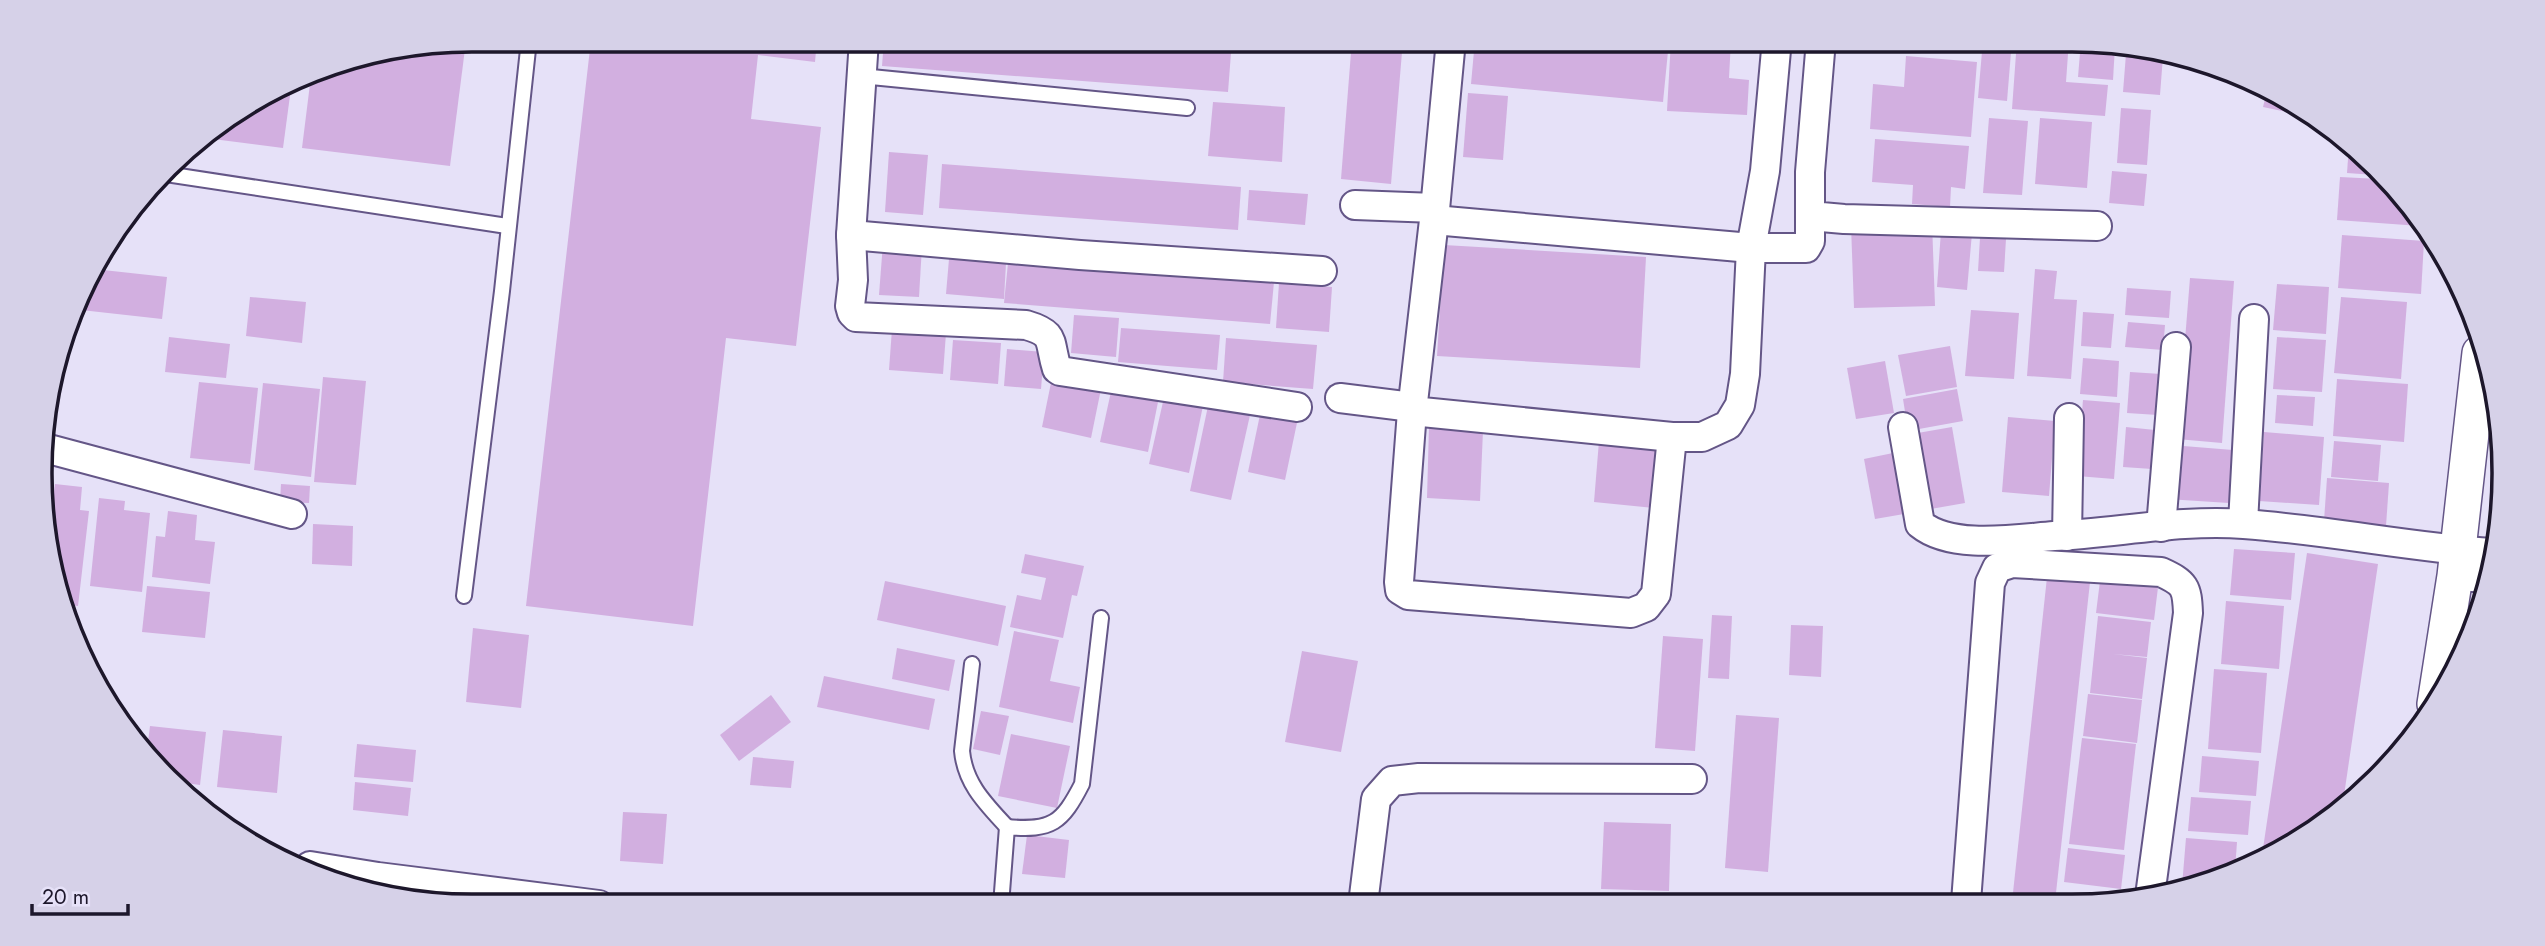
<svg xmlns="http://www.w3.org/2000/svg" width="2545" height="946" viewBox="0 0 2545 946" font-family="Jost,sans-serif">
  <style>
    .building { fill: #d2afe0 }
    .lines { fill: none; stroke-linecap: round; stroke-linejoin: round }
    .service-casing { stroke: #645687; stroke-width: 18 }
    .minor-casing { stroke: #645687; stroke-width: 32 }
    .tertiary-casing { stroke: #645687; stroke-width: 38 }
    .service { stroke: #fff; stroke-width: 14 }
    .minor { stroke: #fff; stroke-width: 28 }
    .tertiary { stroke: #fff; stroke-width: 35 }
    .rim { fill: none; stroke: #1d172b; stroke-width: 3.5 }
  </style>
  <rect width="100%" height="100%" fill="#e6e1f8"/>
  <g class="building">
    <path d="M591,40H817L815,62L758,55L751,119L821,127L796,346L726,338L693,626L526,606Z"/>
    <path d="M884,40H1232L1228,92L882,66Z"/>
    <path d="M1352,40H1403L1391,184L1341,179Z"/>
    <path d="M1475,40L1669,41L1663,102L1471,84Z"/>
    <path d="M1671,40H1731L1729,78L1749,80L1747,115L1667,111Z"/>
    <path d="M1912,40H1969L1968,53L1912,48Z"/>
    <path d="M1983,40H2012L2007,101L1978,98Z"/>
    <path d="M2017,40H2069L2066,82L2108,85L2105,116L2012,109Z"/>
    <path d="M466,41L450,166L302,148L311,76L334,63Z"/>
    <path d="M2081,41L2115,46L2113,80L2078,77Z"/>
    <path d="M2126,54L2163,56L2160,95L2123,92Z"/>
    <path d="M1906,56L1977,62L1971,137L1870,129L1873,84L1904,87Z"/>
    <path d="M291,88L283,148L205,138L251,111Z"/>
    <path d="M1468,93L1508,96L1503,160L1463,157Z"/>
    <path d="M2266,95L2305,115V116L2263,107Z"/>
    <path d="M1213,102L1285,107L1282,162L1208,156Z"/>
    <path d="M2121,108L2151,110L2147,165L2117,163Z"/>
    <path d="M1989,118L2028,121L2022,195L1983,193Z"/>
    <path d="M2040,118L2092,122L2087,188L2035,184Z"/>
    <path d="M1875,139L1969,146L1965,189L1951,187L1950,207L1912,204L1913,185L1872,182Z"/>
    <path d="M2349,145L2375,175L2347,173Z"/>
    <path d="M889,152L928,155L923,215L885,212Z"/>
    <path d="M942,164L1241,187L1238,230L939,208Z"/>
    <path d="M2112,171L2147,174L2144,206L2109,203Z"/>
    <path d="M2340,177L2379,179L2420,226L2337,220Z"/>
    <path d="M1249,190L1308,194L1305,225L1247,220Z"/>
    <path d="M1932,222L1935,306L1854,308L1851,225Z"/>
    <path d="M1941,231L1972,233L1967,290L1937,287Z"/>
    <path d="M2342,235L2424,241L2421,294L2338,288Z"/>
    <path d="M1980,238L2006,239L2004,272L1978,271Z"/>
    <path d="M883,243L922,246L919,297L879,295Z"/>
    <path d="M1444,245L1646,257L1640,368L1437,356Z"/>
    <path d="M949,259L1006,263L1004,299L946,294Z"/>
    <path d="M1008,263L1274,282L1270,324L1004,303Z"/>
    <path d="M94,269L167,277L162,319L81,310Z"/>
    <path d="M2035,269L2057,271L2054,299L2077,300L2071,379L2027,376Z"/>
    <path d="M2190,278L2234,281L2222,443L2177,439Z"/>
    <path d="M1279,283L1332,287L1329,332L1276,328Z"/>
    <path d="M2277,284L2329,287L2326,334L2273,330Z"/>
    <path d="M2127,288L2171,291L2169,318L2125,315Z"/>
    <path d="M250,297L306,302L302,343L246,336Z"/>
    <path d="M2341,297L2407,302L2401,379L2334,373Z"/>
    <path d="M1971,310L2019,313L2014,379L1965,376Z"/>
    <path d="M2083,312L2114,314L2111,348L2081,346Z"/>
    <path d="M1074,315L1119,318L1116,357L1071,353Z"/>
    <path d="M2128,322L2165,325L2163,350L2125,347Z"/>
    <path d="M1121,328L1220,335L1217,370L1118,362Z"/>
    <path d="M892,329L946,333L943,374L889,370Z"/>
    <path d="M169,337L230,344L226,378L165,372Z"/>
    <path d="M2277,337L2326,340L2322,392L2273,389Z"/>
    <path d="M1226,338L1317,345L1313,389L1223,382Z"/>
    <path d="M953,340L1001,343L998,384L950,380Z"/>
    <path d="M1950,346L1957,387L1906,396L1898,355Z"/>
    <path d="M1007,349L1044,352L1041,389L1004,386Z"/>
    <path d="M2083,358L2119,361L2117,397L2080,394Z"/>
    <path d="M1885,361L1894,413L1856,419L1847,368Z"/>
    <path d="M2130,372L2161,374L2158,415L2127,413Z"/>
    <path d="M1053,373L1102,384L1091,438L1042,427Z"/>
    <path d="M323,377L366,381L356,485L314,482Z"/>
    <path d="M2337,379L2408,384L2404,442L2333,436Z"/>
    <path d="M199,382L258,388L250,464L190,458Z"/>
    <path d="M263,383L320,389L311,477L254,470Z"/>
    <path d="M1112,387L1159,397L1148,452L1100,442Z"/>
    <path d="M1957,389L1963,421L1908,431L1903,399Z"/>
    <path d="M1165,393L1204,401L1189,473L1149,464Z"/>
    <path d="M2277,395L2315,397L2313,426L2275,423Z"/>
    <path d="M2083,400L2120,403L2114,479L2077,476Z"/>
    <path d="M1208,406L1250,415L1231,500L1190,491Z"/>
    <path d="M1261,410L1298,418L1285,480L1248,472Z"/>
    <path d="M2008,417L2055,421L2049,496L2002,492Z"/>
    <path d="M1429,427L1483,430L1480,501L1427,498Z"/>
    <path d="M1952,427L1965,503L1925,510L1912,434Z"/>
    <path d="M2126,427L2155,430L2152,469L2123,467Z"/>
    <path d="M2264,432L2324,437L2319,505L2259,501Z"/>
    <path d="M1599,441L1660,447L1654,508L1594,502Z"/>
    <path d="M2334,441L2381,445L2378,481L2331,477Z"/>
    <path d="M2171,445L2233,450L2229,503L2167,499Z"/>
    <path d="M1893,453L1904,514L1875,519L1864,459Z"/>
    <path d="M2327,478L2389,483L2386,526L2324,521Z"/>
    <path d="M55,484L82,487L80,510L89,511L78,606L68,605L49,558L47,506L52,507Z"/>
    <path d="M281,484L310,486L309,503L280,502Z"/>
    <path d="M99,498L125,501L124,510L150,513L142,592L90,586Z"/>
    <path d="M168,511L197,515L195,540L215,542L210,584L152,577L156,536L165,537Z"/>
    <path d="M313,524L353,526L352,566L312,564Z"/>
    <path d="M2234,549L2295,553L2291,600L2230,595Z"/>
    <path d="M2307,553L2378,564L2342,809L2261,862Z"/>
    <path d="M1025,554L1084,566L1077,596L1072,595L1063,638L1010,627L1017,595L1041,600L1046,578L1021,573Z"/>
    <path d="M2048,568L2091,573L2055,902H2012Z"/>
    <path d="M2101,573L2159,579L2154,620L2096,613Z"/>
    <path d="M885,581L1006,606L998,646L877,620Z"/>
    <path d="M147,586L210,592L205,638L142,632Z"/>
    <path d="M2226,601L2284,606L2279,669L2221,664Z"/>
    <path d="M1712,615L1732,616L1729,679L1708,678Z"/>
    <path d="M2098,616L2151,622L2147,657L2113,654L2147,658L2142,699L2090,693Z"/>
    <path d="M1791,625L1823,626L1821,677L1789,675Z"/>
    <path d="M473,628L529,635L521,708L466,702Z"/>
    <path d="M1014,631L1059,640L1050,681L1080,687L1073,723L999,707Z"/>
    <path d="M1663,636L1703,639L1695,751L1655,748Z"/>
    <path d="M897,648L955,660L949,691L892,679Z"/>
    <path d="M1302,651L1358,661L1341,752L1285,742Z"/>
    <path d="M2214,669L2267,673L2261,753L2208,749Z"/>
    <path d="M824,676L935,699L929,730L817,707Z"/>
    <path d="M2088,694L2142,700L2137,743L2083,736Z"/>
    <path d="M771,695L791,722L739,761L720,735Z"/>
    <path d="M981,711L1009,716L1000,755L973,749Z"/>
    <path d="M1736,715L1779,718L1768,872L1725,868Z"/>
    <path d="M150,726L206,732L200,785L178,782L147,750Z"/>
    <path d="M223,730L282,736L277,793L217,787Z"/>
    <path d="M1011,734L1070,746L1057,808L998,796Z"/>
    <path d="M2082,738L2136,744L2124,850L2069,844Z"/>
    <path d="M357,744L416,750L413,782L354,777Z"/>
    <path d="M2202,756L2259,761L2256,796L2199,792Z"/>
    <path d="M753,757L794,761L791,788L750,785Z"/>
    <path d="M355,782L411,788L408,816L353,810Z"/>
    <path d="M2191,797L2251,801L2248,835L2188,831Z"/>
    <path d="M623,812L667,814L663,864L620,861Z"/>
    <path d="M1604,822L1671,824L1669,891L1601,889Z"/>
    <path d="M1027,835L1069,840L1065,878L1022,874Z"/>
    <path d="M2186,838L2237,842L2235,870L2182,886Z"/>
    <path d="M2068,848L2125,855L2121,889L2064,882Z"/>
    <path d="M2059,894L2122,900V902H2059Z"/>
  </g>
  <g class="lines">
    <g class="service-casing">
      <g id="service">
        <path d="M861,76L1187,108"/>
        <path d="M166,174L507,226"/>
        <path d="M464,596L502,291L529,40"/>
        <path d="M972,664L962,751C965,784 986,804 1007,827"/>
        <path d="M1001,905L1007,827C1052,831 1062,823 1082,784L1101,618"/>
      </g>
    </g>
    <g class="minor-casing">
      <g id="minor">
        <path d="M864,40L851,235L853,280L850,306L852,313L856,317L1026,325C1057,334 1048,341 1057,369L1060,371L1297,407"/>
        <path d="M1451,40L1434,220L1412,411L1672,437H1702L1728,425L1740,405L1745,374L1751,248H1806L1810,241V216"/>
        <path d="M1821,40L1810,172V216L1844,219L2097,226"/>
        <path d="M1355,205L1435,208"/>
        <path d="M1434,220L1751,248L1765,171L1776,50L1774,40"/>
        <path d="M851,235L1080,255L1322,271"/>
        <path d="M1340,398L1412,407"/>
        <path d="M1412,411L1399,582L1400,590L1408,595L1631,613L1646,607L1656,594L1672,437"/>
        <path d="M1903,427L1920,524C1952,550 2015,539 2054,536C2117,533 2182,519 2244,524C2327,530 2409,547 2492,553"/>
        <path d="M45,448L292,514"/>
        <path d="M2243,523L2254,319"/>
        <path d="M2161,527L2176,347"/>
        <path d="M2067,536L2069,418"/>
        <path d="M2455,576L2490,578"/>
        <path d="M310,866L378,877L599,905"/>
        <path d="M1966,902L1990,583L1997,568L2012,563L2161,572C2185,583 2187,587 2188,613L2150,896"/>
        <path d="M1363,904L1376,799L1392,781L1419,778L1692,779"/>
      </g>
    </g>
    <g class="tertiary-casing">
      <path id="tertiary" d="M2435,704L2455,576L2480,353"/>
    </g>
    <use href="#service" class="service"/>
    <use href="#minor" class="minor"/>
    <use href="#tertiary" class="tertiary"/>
  </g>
  <path d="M0 0H2545V946H0ZM472 52H2072A420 420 0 0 1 2492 472V474A420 420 0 0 1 2072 894H472A420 420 0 0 1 52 474V472A420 420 0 0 1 472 52Z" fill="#d6d1e8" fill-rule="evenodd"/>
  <path class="rim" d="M472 52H2072A420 420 0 0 1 2492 472V474A420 420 0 0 1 2072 894H472A420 420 0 0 1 52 474V472A420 420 0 0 1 472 52Z"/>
  <path d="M32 904v10h96v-10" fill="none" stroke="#1d172b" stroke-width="3.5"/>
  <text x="42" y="904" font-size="21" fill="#1d172b" stroke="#e6e1f8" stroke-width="5" paint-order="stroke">20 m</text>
</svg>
